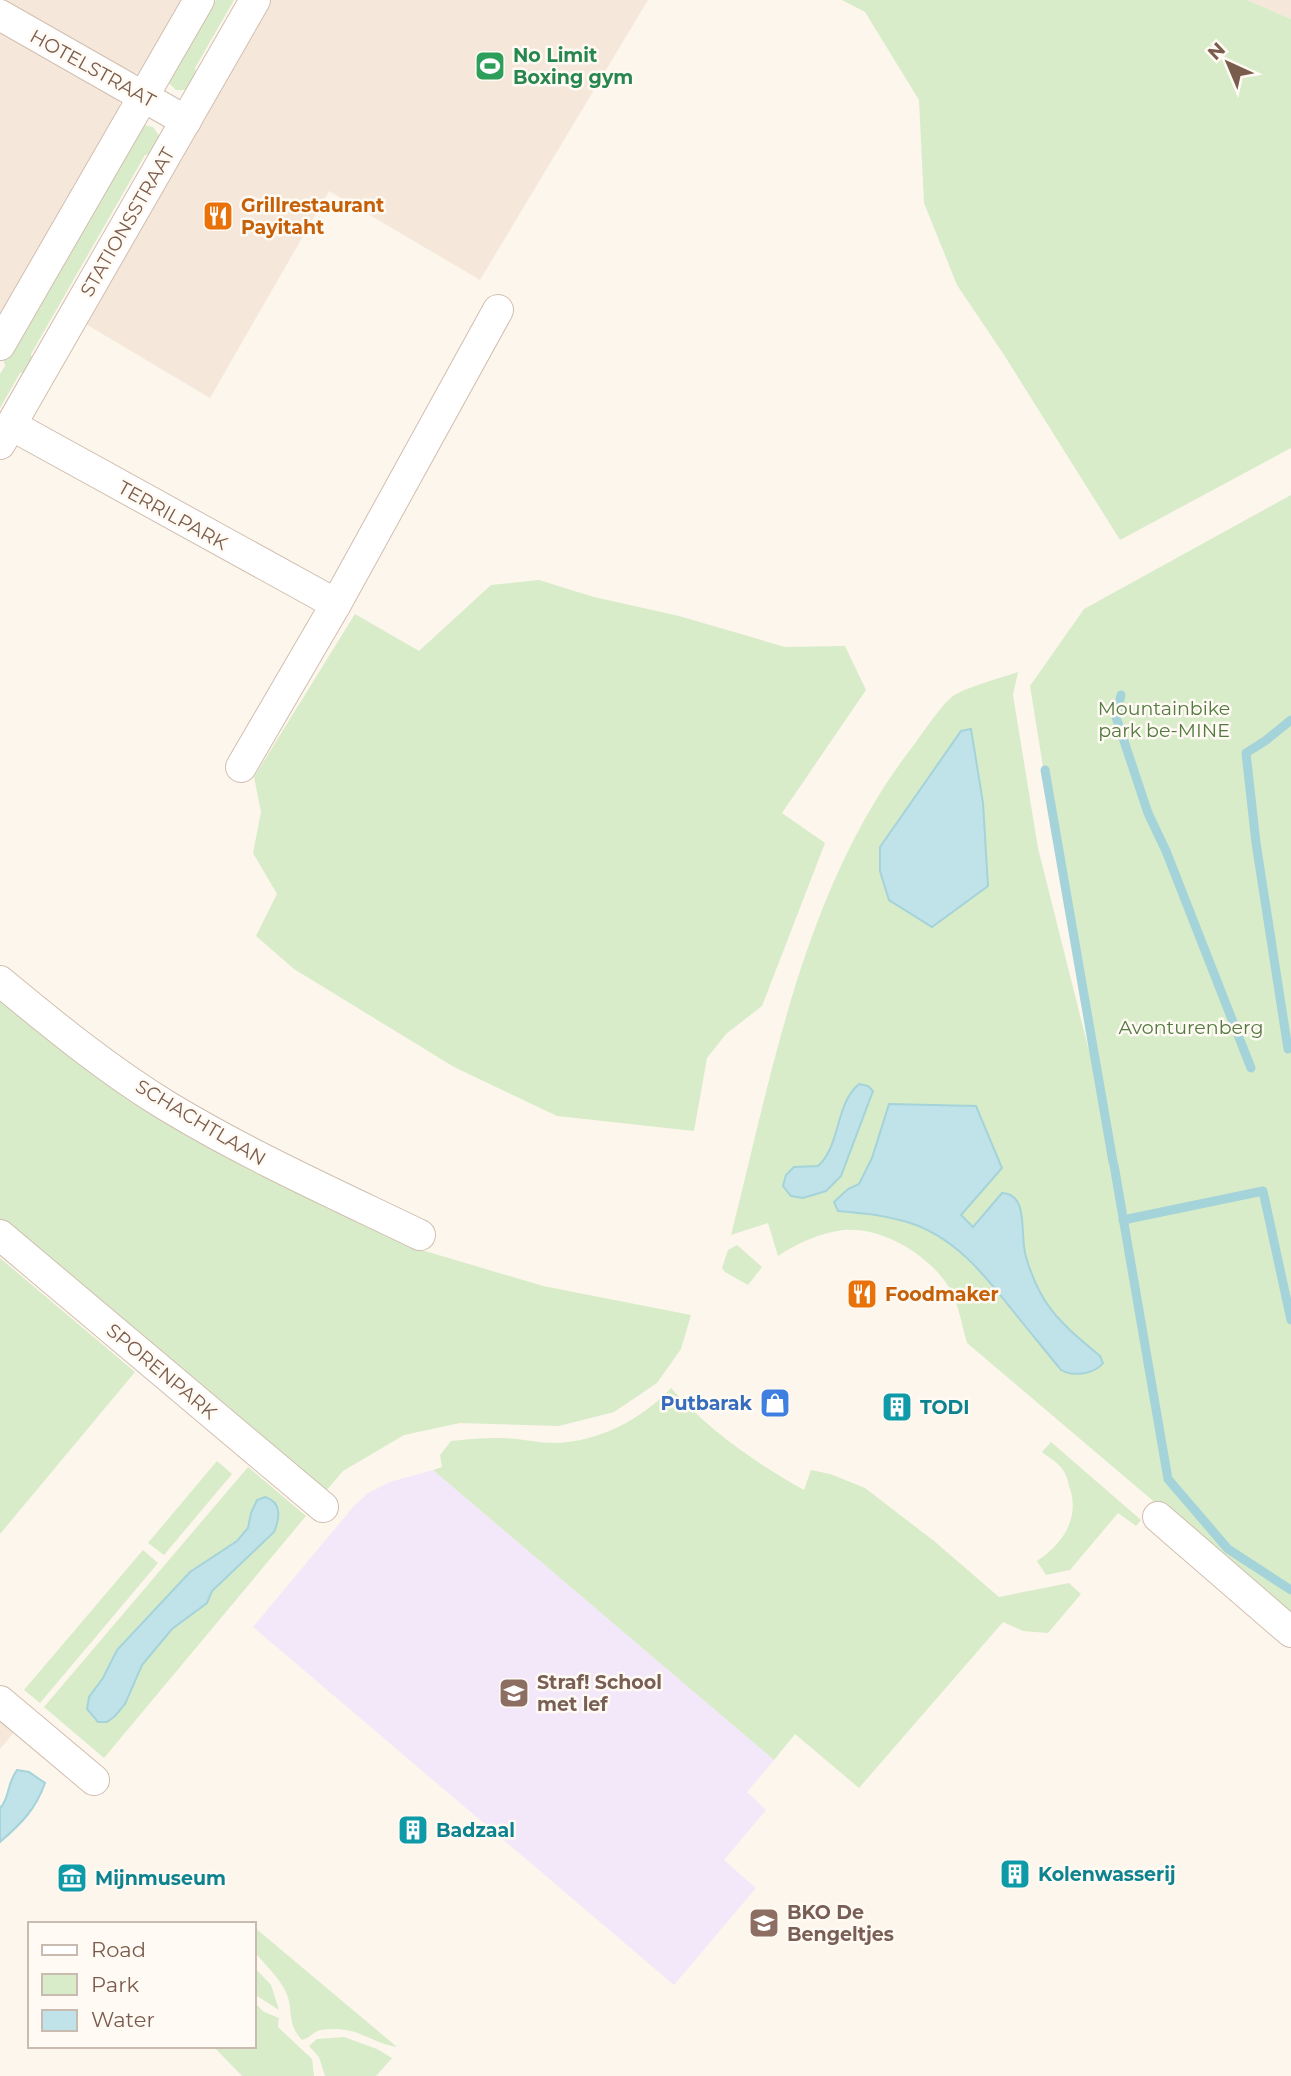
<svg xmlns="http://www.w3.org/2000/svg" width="1291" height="2076" viewBox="0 0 1291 2076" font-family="Montserrat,sans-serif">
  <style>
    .residential { fill: #f5e8da }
    .education { fill: #f3e8fa }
    .green { fill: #d8ecc9 }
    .water { fill: #bfe3e8; stroke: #a5d3da; stroke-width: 2 }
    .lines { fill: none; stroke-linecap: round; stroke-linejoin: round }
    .stream { stroke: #a5d3da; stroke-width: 9 }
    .street-casing { stroke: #d1beb0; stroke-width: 32 }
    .street { stroke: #fff; stroke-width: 30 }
    .labels { text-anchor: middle; stroke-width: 5; stroke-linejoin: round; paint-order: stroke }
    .leisure-label { font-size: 19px; font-weight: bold; fill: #27864d; stroke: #fffaf3; text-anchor: start }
    .street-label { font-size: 19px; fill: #7a5c4d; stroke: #fffaf3 }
    .food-label { font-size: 19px; font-weight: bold; fill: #c56008; stroke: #fffaf3; text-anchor: start }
    .park-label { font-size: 19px; fill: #537a41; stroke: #fffaf3 }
    .shop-label { font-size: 19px; font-weight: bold; fill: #366cbe; stroke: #fffaf3; text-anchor: end }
    .culture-label { font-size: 19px; font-weight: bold; fill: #0d838f; stroke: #fffaf3; text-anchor: start }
    .education-label { font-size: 19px; font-weight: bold; fill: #785e54; stroke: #fffaf3; text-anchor: start }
  </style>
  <rect width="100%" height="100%" fill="#fdf6ec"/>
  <g class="residential">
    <path d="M0,0H187L142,74L126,72Z"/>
    <path d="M263,0H648L480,280L329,191L210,398L79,320Z"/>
    <path d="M1247,0H1291V19Z"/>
    <path d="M0,25L119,99L121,109L0,325Z"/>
    <path d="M0,1716L16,1730L0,1749Z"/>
  </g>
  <path class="education" d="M433,1470L774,1760L747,1792L766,1810L724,1860L756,1888L674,1985L253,1627L354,1506L368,1493L390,1482Z"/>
  <g class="green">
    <path d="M216,0H234L195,68L198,81L188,90H176L166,80L181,60Z"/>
    <path d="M842,0H1247L1291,19V448L1120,540L1006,358L957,285L924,203L919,100L865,12Z"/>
    <path d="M144,125L153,127L160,137L157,153L145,155L31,354L34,366L32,370L20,373L0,408V374L5,366L2,353Z"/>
    <path d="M1291,495V1618L967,1343C962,1326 959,1306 951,1291C933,1257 883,1226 843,1230C821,1233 797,1243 778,1256L768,1223L731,1235C774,1066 804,887 913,746C923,733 941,705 953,696C964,688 1003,677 1018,672L1013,695L1038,848L1089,1051L1030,686L1084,609Z"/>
    <path d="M539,580L594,597L679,616L785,647L845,646L866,690L782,813L825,843L762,1006L726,1034L707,1058L694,1131L557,1116L454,1067L294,969L256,936L277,894L253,853L261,812L254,777L355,614L419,651L491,585Z"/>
    <path d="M0,999L58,1047L190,1138L330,1210L425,1251L543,1286L691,1315L681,1349L657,1383L614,1412L559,1426L460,1423L404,1435L343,1471L325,1492L0,1219Z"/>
    <path d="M737,1245L762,1267L748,1285L725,1272L722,1268L728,1250Z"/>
    <path d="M0,1258L135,1372L0,1534Z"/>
    <path d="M671,1388C709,1430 755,1463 804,1490L811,1470L830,1474L865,1488L934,1541L999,1597L1069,1583L1081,1594L1048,1633L1023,1631L1003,1622L859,1788L795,1734L774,1760L433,1470L442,1467L440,1455L451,1441C468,1439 484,1438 500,1438C519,1438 537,1443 555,1443C599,1442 642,1419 671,1388Z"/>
    <path d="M1051,1442L1141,1520L1136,1526L1118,1513L1070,1570L1046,1575L1037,1561C1063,1544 1081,1517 1069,1486C1068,1481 1066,1474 1063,1470C1059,1463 1048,1457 1042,1452Z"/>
    <path d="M217,1461L232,1474L164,1555L148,1543Z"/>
    <path d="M248,1467L306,1516L104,1758L44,1707Z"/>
    <path d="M143,1550L158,1563L40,1703L24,1690Z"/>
    <path d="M254,1927L397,2047C383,2045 373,2039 360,2034C349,2029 333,2028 321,2030C314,2031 310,2038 302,2040C286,2023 294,2010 286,1992C278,1976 265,1965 254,1951Z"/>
    <path d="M254,1967L271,1985L279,2010L254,1994Z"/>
    <path d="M254,2002L264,2012L279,2018L278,2027L312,2059L314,2076H242L213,2046H254Z"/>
    <path d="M344,2037L377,2049L392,2058L376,2076H325L319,2057L309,2046L317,2039Z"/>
  </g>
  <g class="water">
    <path d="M971,729L983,803L988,886L932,927L889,900L880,871V847L961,731Z"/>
    <path d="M859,1084L868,1086L873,1091L841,1176L826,1191L803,1198L791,1196L783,1186L786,1175L794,1167L818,1166C841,1145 835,1104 859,1084Z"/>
    <path d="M889,1104L976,1106L1002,1168L961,1215L973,1227L1002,1193C1030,1194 1019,1235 1026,1257C1041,1308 1061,1323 1100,1356L1103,1363C1095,1374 1073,1377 1061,1370C1045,1350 1029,1331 1013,1311C984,1274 954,1236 907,1222C884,1215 861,1213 838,1211L834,1202L848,1189L859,1184L872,1158Z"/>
    <path d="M265,1497C282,1502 280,1518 274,1532L212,1591L207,1603L172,1629L142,1665L125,1704L115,1716L107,1722H98L87,1709L89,1697L103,1678L117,1650L190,1572L237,1541L248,1528L251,1513L257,1500Z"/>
    <path d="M17,1770L29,1772L45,1783C36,1809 21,1824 0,1842V1808C10,1798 6,1785 17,1770Z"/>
  </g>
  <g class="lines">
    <g class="stream">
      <path d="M1121,695L1116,717L1148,813L1166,851L1251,1068"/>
      <path d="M1045,770L1113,1162"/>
      <path d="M1288,1049L1256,843L1246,753L1265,741L1291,720"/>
      <path d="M1114,1165L1168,1479L1228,1549L1291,1590"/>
      <path d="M1123,1220L1263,1191L1291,1320"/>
    </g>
    <g class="street-casing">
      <g id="street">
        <path d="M0,15L186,121"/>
        <path d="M0,345L199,0"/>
        <path d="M11,425L336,604"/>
        <path d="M0,444L255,0"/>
        <path d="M241,767L336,604L498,310"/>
        <path d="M0,981C53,1025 108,1070 167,1106C248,1155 335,1194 420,1235"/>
        <path d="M0,1235L323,1507"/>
        <path d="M1158,1517L1291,1632"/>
        <path d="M0,1701L94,1780"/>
      </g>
    </g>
    <use href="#street" class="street"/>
  </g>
  <defs>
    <g id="stadium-square" transform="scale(1.575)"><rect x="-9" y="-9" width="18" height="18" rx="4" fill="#2e9e5b" stroke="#fffaf3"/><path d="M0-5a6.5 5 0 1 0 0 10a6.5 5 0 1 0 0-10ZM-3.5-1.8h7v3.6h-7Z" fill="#fff"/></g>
    <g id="restaurant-square" transform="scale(1.575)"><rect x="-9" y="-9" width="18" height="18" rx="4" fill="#e8710a" stroke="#fffaf3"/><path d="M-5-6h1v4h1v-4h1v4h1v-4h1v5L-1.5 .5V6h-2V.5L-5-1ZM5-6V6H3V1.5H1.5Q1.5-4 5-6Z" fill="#fff"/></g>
    <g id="shop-square" transform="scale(1.575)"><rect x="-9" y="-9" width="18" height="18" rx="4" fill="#3f7fe0" stroke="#fffaf3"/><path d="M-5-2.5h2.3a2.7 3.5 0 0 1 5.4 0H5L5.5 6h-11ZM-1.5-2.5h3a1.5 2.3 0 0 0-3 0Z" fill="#fff"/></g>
    <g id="building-square" transform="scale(1.575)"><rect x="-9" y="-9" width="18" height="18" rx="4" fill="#0f9aa8" stroke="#fffaf3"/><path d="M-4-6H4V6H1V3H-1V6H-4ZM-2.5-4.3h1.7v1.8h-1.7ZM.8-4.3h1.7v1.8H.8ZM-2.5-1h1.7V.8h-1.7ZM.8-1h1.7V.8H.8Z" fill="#fff"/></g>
    <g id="school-square" transform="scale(1.575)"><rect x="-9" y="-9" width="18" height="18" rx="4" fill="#8d6e63" stroke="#fffaf3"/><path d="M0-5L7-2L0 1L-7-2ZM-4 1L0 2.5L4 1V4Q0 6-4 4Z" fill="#fff"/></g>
    <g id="museum-square" transform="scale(1.575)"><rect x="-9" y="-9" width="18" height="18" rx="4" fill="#0f9aa8" stroke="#fffaf3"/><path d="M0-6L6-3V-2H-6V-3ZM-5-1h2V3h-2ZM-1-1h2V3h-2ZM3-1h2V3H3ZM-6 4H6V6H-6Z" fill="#fff"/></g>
  </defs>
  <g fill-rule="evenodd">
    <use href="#stadium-square" x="490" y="66"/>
    <use href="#restaurant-square" x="218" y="216"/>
    <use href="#restaurant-square" x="862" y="1294"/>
    <use href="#shop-square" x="775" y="1403"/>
    <use href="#building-square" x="897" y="1407"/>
    <use href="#school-square" x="514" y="1693"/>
    <use href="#building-square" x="413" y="1830"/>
    <use href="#building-square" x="1015" y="1874"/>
    <use href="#museum-square" x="72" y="1878"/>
    <use href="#school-square" x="764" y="1923"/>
  </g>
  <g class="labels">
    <g class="leisure-label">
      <text x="513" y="62">No Limit<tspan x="513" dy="22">Boxing gym</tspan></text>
    </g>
    <g class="street-label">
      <text transform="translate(93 68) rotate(29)" y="7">HOTELSTRAAT</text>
      <text transform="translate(127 222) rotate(-60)" y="7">STATIONSSTRAAT</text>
      <text transform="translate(173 515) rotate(29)" y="7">TERRILPARK</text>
      <text transform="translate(201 1122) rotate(31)" y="7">SCHACHTLAAN</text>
      <text transform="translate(162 1371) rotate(40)" y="7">SPORENPARK</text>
    </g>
    <g class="food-label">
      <text x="241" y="212">Grillrestaurant<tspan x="241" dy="22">Payitaht</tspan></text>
      <text x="885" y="1301">Foodmaker</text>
    </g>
    <g class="park-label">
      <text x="1164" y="715">Mountainbike<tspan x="1164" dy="22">park be-MINE</tspan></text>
      <text x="1191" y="1034">Avonturenberg</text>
    </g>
    <g class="shop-label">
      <text x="752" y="1410">Putbarak</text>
    </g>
    <g class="culture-label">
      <text x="920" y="1414">TODI</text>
      <text x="436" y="1837">Badzaal</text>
      <text x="1038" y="1881">Kolenwasserij</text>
      <text x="95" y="1885">Mijnmuseum</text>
    </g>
    <g class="education-label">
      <text x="537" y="1689">Straf! School<tspan x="537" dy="22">met lef</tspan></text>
      <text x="787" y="1919">BKO De<tspan x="787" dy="22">Bengeltjes</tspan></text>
    </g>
  </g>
  <rect x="28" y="1922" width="228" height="126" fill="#fffaf3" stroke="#cabbb1" stroke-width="2"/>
  <rect x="42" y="1945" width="35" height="10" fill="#ffffff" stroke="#cabbb1" stroke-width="2"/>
  <text x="91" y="1957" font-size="21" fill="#7a5c4d">Road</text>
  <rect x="42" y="1974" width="35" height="21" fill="#d8ecc9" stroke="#cabbb1" stroke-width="2"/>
  <text x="91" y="1992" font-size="21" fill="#7a5c4d">Park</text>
  <rect x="42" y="2010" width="35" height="21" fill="#bfe3e8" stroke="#cabbb1" stroke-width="2"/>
  <text x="91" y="2027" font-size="21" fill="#7a5c4d">Water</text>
  <g transform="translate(1228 63) rotate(316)" stroke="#fffaf3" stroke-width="5" paint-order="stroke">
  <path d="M0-5L12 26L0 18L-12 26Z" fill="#7a5c4d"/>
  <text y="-10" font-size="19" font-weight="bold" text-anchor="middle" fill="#7a5c4d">N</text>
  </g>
</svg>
